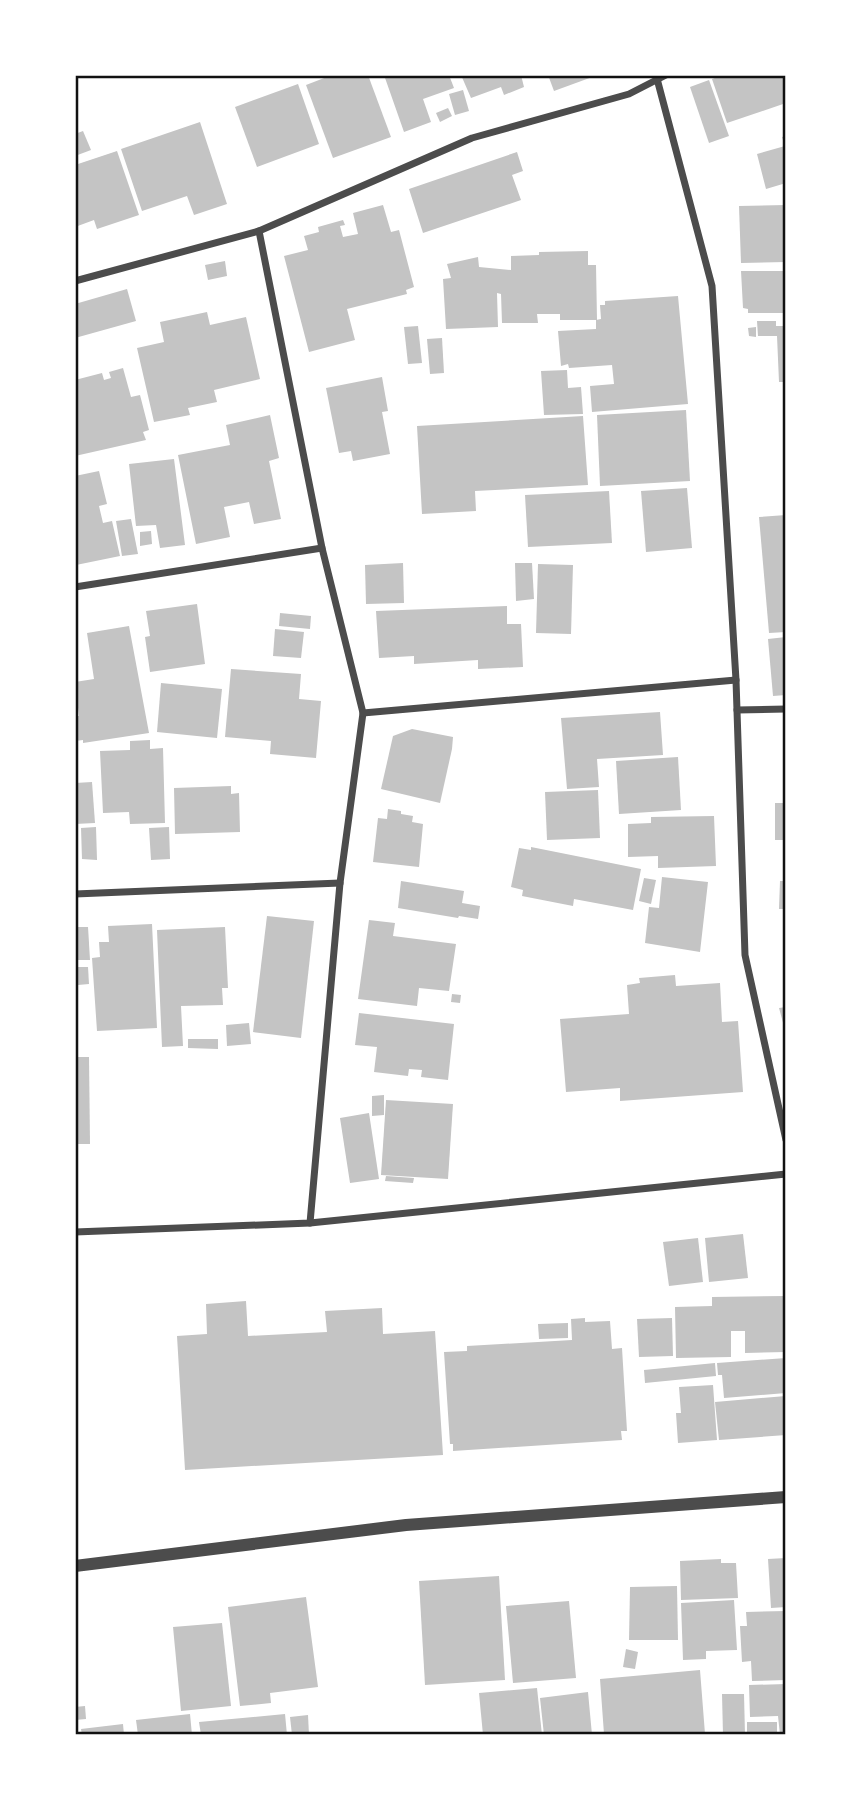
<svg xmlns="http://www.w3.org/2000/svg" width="861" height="1810" viewBox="0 0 861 1810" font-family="Literata,serif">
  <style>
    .building { fill: #c4c4c4 }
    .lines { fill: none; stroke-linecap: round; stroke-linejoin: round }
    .minor { stroke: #4c4c4c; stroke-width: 7 }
    .tertiary { stroke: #4c4c4c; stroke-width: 12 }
    .neatline { fill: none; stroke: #111; stroke-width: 2.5 }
  </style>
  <rect width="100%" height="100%" fill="#fff"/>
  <g class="building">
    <path d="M332,75H368L391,137L333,158L306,85Z"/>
    <path d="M384,75H449L454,88L423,99L431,122L404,132Z"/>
    <path d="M461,75H521L524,87L504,95L501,87L471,98Z"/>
    <path d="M548,75H595V76L554,91Z"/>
    <path d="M723,75H786V103L727,123L712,79Z"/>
    <path d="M709,80L729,136L709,143L690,87Z"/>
    <path d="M298,84L319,144L257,167L235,107Z"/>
    <path d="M463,90L469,111L455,115L449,94Z"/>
    <path d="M448,108L452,116L440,122L436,113Z"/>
    <path d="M200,122L227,204L194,215L187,196L142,211L121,149Z"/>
    <path d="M83,131L91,150L75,156V134Z"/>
    <path d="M786,136V183L766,189L757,154L785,146L782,137Z"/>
    <path d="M117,151L139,215L97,229L94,220L75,227V165Z"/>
    <path d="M517,152L523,171L512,175L521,200L423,233L409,189Z"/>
    <path d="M383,205L391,232L399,230L414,287L406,290L407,294L347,309L355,340L309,352L284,256L308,250L304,236L319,232L318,227L343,220L345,225L340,226L343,237L358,234L353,213Z"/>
    <path d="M786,205V262L741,263L739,206Z"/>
    <path d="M588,251V265H596L597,320H560V314H537L538,323H502L501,294L497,293L498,327L446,329L443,279L451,278L447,264L478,257L479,267L511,270V256L539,255V252Z"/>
    <path d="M225,261L227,276L208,280L205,265Z"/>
    <path d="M741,271H786V313H748V309L743,308Z"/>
    <path d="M127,289L136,321L75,338V304Z"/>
    <path d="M678,296L688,404L592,412L590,386L614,384L612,365L569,368L568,364L561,366L558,331L596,329V320L601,319L600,305H605V301Z"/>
    <path d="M207,312L210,325L246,317L260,379L214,390L217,402L188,408L190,415L154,422L137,348L164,342L160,322Z"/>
    <path d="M757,321H776V326H786V382H779L777,336H758Z"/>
    <path d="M418,326L422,363L408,364L404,327Z"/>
    <path d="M756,327V337L749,336L748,328Z"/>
    <path d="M442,338L444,373L430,374L427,339Z"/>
    <path d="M123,368L131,397L140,395L149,430L143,432L146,440L75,456V380L102,373L104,380L111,378L109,372Z"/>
    <path d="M567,370L568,388L581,387L583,414L544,415L541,371Z"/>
    <path d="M382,377L388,411L382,412L390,454L353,461L351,451L339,453L326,388Z"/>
    <path d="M686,410L690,481L600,486L597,415Z"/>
    <path d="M270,415L279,458L269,461L281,519L254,524L249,502L224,507L230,537L196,544L178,455L230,445L226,425Z"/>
    <path d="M583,416L588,485L475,491L476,511L422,514L417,426Z"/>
    <path d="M174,459L185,545L160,548L156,525L136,526L129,464Z"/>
    <path d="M99,471L107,504L99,506L103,523L112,521L120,556L76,565L75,476Z"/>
    <path d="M687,488L692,548L646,552L641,491Z"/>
    <path d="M609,491L612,543L528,547L525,495Z"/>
    <path d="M786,515V632L769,633L759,517Z"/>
    <path d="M131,519L138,554L122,556L116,521Z"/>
    <path d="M151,531L152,544L140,546V532Z"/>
    <path d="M403,563L404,603L366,604L365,565Z"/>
    <path d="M515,563H532L534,599L516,601Z"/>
    <path d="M538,564L573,565L571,634L536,633Z"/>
    <path d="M197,604L205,664L150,672L145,637L150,636L146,611Z"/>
    <path d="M507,606V624H521L523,667L478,669V660L414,664V656L379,658L376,611Z"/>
    <path d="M280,613L311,616L310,629L279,626Z"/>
    <path d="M129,626L149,733L83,743V740L75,741V716H79L75,682L94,679L87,633Z"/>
    <path d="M275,629L304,632L301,658L273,656Z"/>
    <path d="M786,637V695L773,696L768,639Z"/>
    <path d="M231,669L301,674L299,699L321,701L316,758L270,754L271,741L225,737Z"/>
    <path d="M161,683L222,689L217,738L157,732Z"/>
    <path d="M660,712L663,755L597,759L599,787L567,789L561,718Z"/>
    <path d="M412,729L453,737L452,749L440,803L381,789L393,736Z"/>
    <path d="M150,740V749L163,748L165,823L130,824L129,812L103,813L100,751L130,750V741Z"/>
    <path d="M678,757L681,810L619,814L616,761Z"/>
    <path d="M92,782L95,823L75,824V783Z"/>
    <path d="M231,786V794L239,793L240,832L175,834L174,788Z"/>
    <path d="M598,790L600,838L547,840L545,792Z"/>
    <rect x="775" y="803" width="11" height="37"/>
    <path d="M388,809L401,811V814L413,816L412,822L423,824L419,867L373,862L378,818L387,819Z"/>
    <path d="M714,816L716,866L658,868V856L628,857V824L651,823V817Z"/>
    <path d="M96,827L97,860L82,859L81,828Z"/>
    <path d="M169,827L170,859L151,860L149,828Z"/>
    <path d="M531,847L641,869L633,910L574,899L573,906L522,896L523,890L511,887L519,848L531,850Z"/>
    <path d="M662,877L708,882L700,952L645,943L649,907L659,908Z"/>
    <path d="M644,878L656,880L651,904L639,901Z"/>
    <path d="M401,881L464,891L462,903L480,906L478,919L459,916L458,918L398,908Z"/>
    <path d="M780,881H786V909H779Z"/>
    <path d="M267,916L314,921L301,1038L253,1032Z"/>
    <path d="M369,920L395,923L393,936L456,944L449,991L419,988L417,1006L358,999Z"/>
    <path d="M152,924L157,1028L97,1031L92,958L100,957L99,942H109L108,926Z"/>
    <path d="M75,927H88L90,960H75Z"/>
    <path d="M225,927L228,988H222L223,1005L181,1006L183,1046L162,1047L157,930Z"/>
    <path d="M78,967H88L89,984L78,985Z"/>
    <path d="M675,975L676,986L720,983L722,1022L738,1021L743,1092L620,1101V1088L566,1092L560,1019L629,1014L627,985L640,983L639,978Z"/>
    <path d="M452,994L461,995L460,1003L451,1002Z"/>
    <path d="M786,1007V1030H785L779,1008Z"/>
    <path d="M359,1013L454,1024L448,1080L421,1077L422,1070L409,1069L408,1076L374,1072L377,1047L355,1045Z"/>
    <path d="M249,1023L251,1044L227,1046L226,1025Z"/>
    <path d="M188,1039H218V1049L188,1048Z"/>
    <path d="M75,1057H89L90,1144H75Z"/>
    <path d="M384,1095V1115L372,1116V1096Z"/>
    <path d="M386,1100L453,1104L448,1179L381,1175Z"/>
    <path d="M369,1113L379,1179L350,1183L340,1118Z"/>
    <path d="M386,1176L414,1178L413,1183L385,1181Z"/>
    <path d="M743,1234L748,1278L709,1282L705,1238Z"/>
    <path d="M698,1238L703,1282L669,1286L663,1242Z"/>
    <path d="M786,1296V1352L745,1353V1331H731V1357L676,1358L675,1307L712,1306V1297Z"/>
    <path d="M246,1301L248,1336L327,1332L325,1311L382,1308L383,1334L435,1331L443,1455L185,1470L177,1336L207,1334L206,1304Z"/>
    <path d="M585,1318V1322L610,1321L612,1349L622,1348L627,1431H621L622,1440L453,1451V1444H450L444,1352L467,1351V1346L572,1340L571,1319Z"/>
    <path d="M672,1318L673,1356L639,1357L637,1319Z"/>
    <path d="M568,1323V1338L539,1339L538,1324Z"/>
    <path d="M786,1358V1393L724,1398L722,1375H718L717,1363Z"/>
    <path d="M715,1363L716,1376L645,1383L644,1370Z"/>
    <path d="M713,1385L717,1440L678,1443L676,1413H681L679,1387Z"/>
    <path d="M786,1396V1435L719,1440L715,1402Z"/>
    <path d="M786,1558V1607L771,1608L768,1559Z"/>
    <path d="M721,1559V1563H736L738,1598L681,1600L680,1561Z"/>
    <path d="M499,1576L505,1680L425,1685L419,1581Z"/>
    <path d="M677,1586L678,1640H629L630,1587Z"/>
    <path d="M306,1597L318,1687L270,1693L271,1703L240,1706L228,1607Z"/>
    <path d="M734,1600L737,1650L706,1651V1659L683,1660L681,1603Z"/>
    <path d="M569,1601L576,1678L513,1683L506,1606Z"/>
    <path d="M786,1611V1680L752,1681L751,1661L742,1662L740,1626H747L746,1612Z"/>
    <path d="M222,1623L231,1706L181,1711L173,1627Z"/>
    <path d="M626,1649L638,1652L635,1669L623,1667Z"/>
    <path d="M700,1670L705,1734L645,1735L644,1732L604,1734L600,1679Z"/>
    <path d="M786,1684V1735H780L778,1716L750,1717L749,1685Z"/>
    <path d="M537,1688L542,1735H483L479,1693Z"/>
    <path d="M588,1692L592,1735H544L540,1698Z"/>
    <path d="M722,1694H744L745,1735H723Z"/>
    <path d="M85,1706L86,1719L75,1720V1707Z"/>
    <path d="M190,1714L192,1735H138L136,1720Z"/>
    <path d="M285,1714L287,1735H201L199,1722Z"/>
    <path d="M308,1715L309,1735H292L290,1717Z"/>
    <rect x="747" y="1722" width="30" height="13"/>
    <path d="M123,1724L124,1735H82L81,1729Z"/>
  </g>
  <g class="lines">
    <g class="minor">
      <path d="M656,75L712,286L736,680L745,955L786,1140"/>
      <path d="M259,231L322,548L363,713L340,883L310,1223"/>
      <path d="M75,281L259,231L472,138L629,94L666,75"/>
      <path d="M75,587L322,548"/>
      <path d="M737,710L786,709"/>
      <path d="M363,713L736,680"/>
      <path d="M75,894L340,883"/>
      <path d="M75,1232L310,1223L786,1174"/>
    </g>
    <path class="tertiary" d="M75,1566L406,1525L786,1497"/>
  </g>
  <rect width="861" height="1810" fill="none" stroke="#ffffff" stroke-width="154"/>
  <rect x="77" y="77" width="707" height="1656" class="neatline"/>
</svg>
